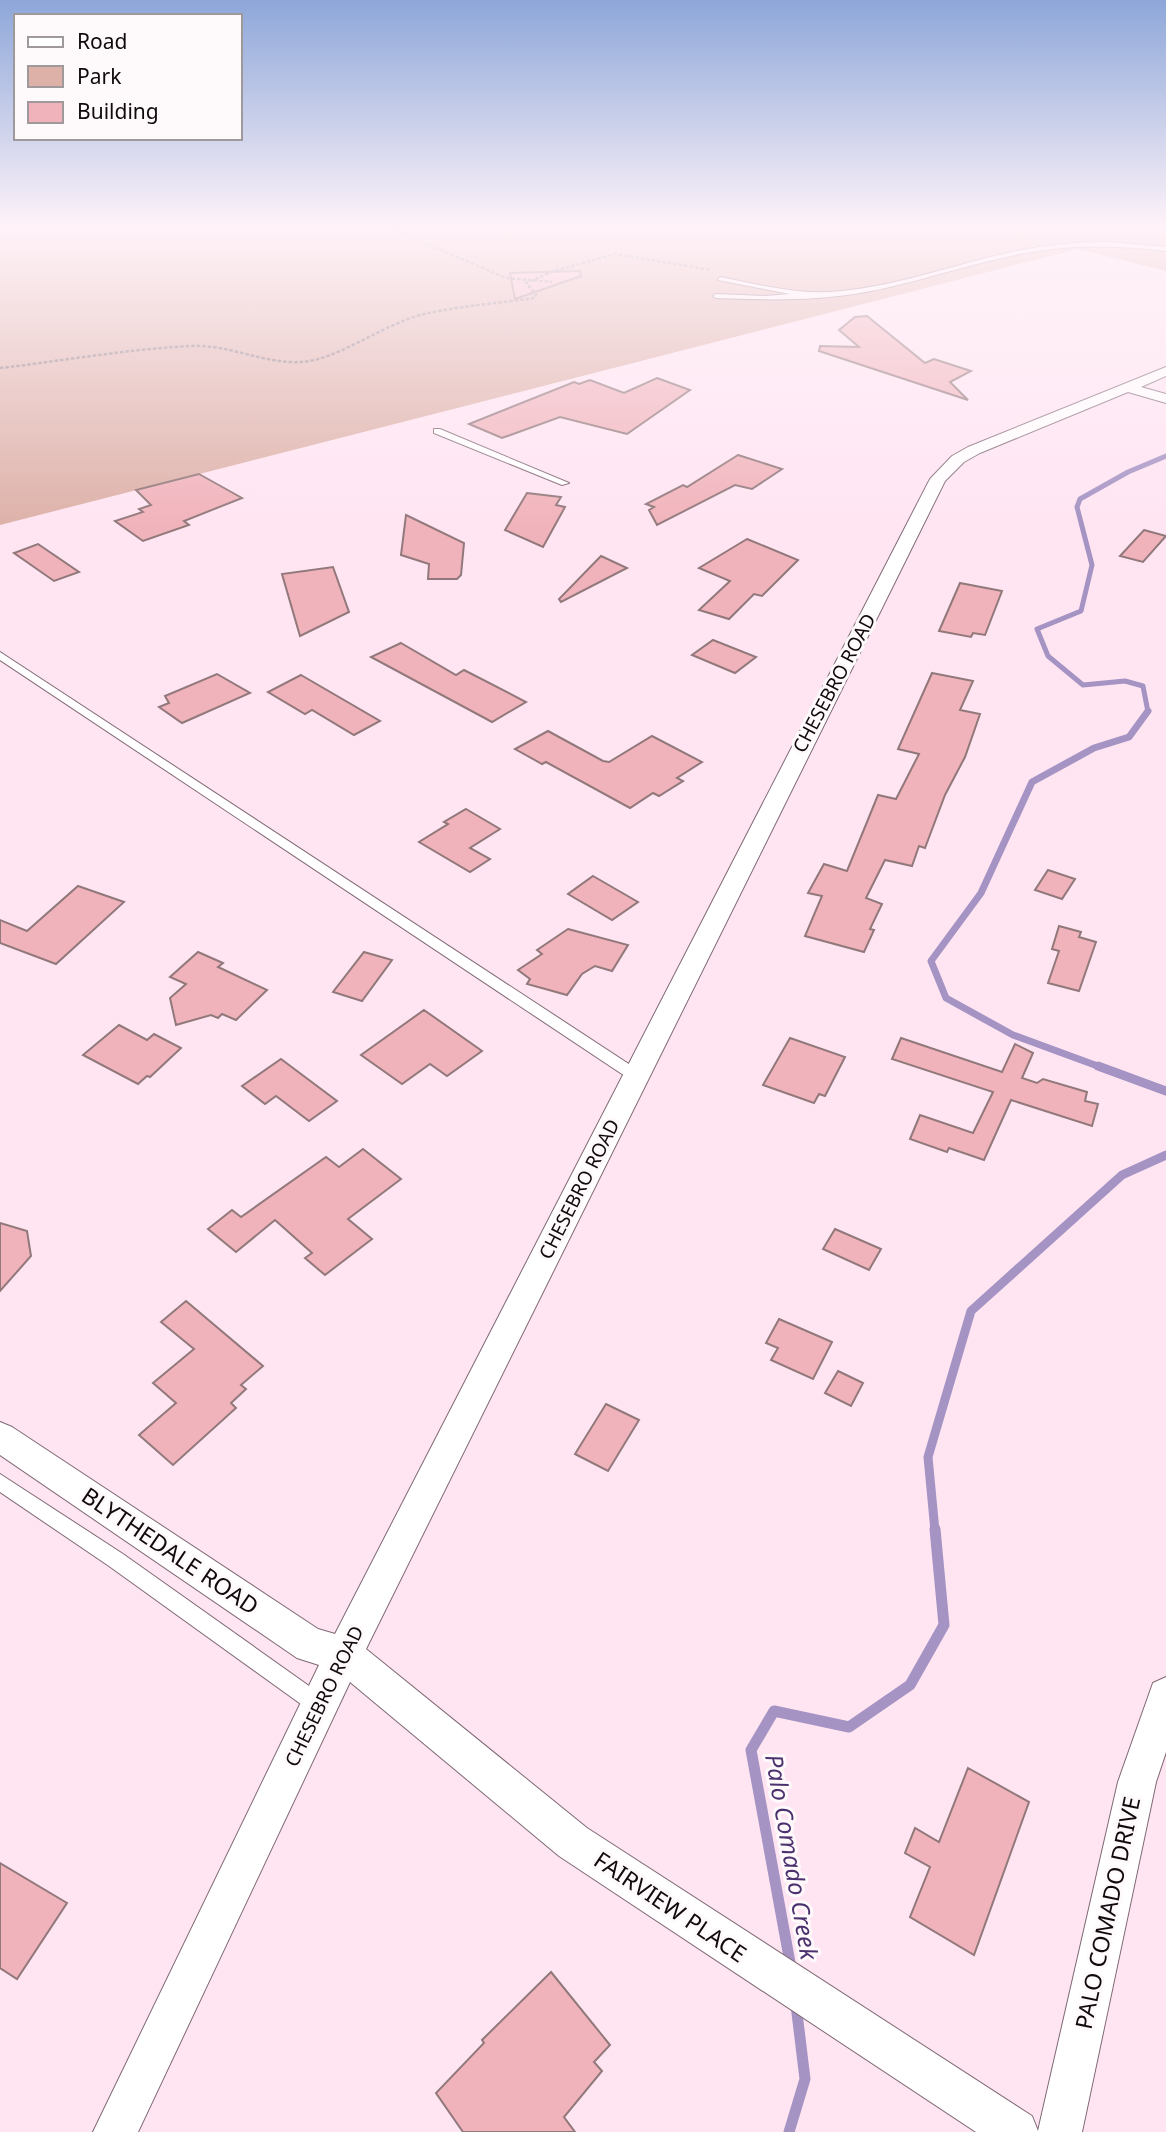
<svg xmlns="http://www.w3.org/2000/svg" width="1166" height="2132" viewBox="0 0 1166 2132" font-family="'Noto Sans',sans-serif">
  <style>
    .green { fill: #ddb1a8 }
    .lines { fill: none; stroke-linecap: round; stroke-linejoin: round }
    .stream-far3 { stroke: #a493c3; stroke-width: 5 }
    .stream-far2 { stroke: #a493c3; stroke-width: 7 }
    .stream-far1 { stroke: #a493c3; stroke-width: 9 }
    .stream { stroke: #a493c3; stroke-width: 11 }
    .building { fill: #f1b3bb; stroke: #91787b; stroke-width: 2 }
    .lane-casing { stroke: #7f6974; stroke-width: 2 }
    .street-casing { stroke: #7f6974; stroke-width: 2 }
    .path { stroke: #907e87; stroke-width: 2.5; stroke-dasharray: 3.5 2; stroke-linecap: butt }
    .lane { fill: #fff; fill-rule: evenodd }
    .street { fill: #fff; fill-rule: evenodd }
    .labels { text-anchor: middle; stroke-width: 6; stroke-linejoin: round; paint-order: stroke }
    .street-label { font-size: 19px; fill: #11090d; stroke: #fef9fb }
    .near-street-label { font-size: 23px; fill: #11090d; stroke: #fef9fb }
    .near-water-label { font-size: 24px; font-style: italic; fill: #4b316e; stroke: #fef9fb }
  </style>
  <rect width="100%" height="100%" fill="#ffe5f2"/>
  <path class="green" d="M0,228H1166V271L1078,249L0,525Z"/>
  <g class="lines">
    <path class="stream-far3" d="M1148,712L1143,686L1125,681L1083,685L1048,656L1037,629L1081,611L1092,565L1077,507L1080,499L1128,472L1166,456"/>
    <path class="stream-far2" d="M1103,1068L1013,1035L946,998L931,961L981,893L1032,782L1094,748L1129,737L1148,711"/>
    <g class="stream-far1">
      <path d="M1098,1066L1166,1091"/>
      <path d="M935,1531L928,1457L971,1311L1122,1175L1166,1155"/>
    </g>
    <g class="stream">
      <path d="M791,1968L751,1750L774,1711L849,1727L910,1685L944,1625L935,1529"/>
      <path d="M789,2132L805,2079L796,2005"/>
    </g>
  </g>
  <g class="building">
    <path d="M580,271L581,276L515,299L510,273Z"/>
    <path d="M867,316L925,363L934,359L971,371L950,382L968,400L819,351L820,346L859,347L839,330L855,317Z"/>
    <path d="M657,378L690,390L627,434L560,417L502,438L469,424L574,382L579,384L590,380L624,393Z"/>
    <path d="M738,455L782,469L752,489L735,485L657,525L649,510L654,507L646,504L683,485L687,487Z"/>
    <path d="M199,474L242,498L184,521L189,525L143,541L115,521L143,512L139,509L151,505L136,490Z"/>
    <path d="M527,493L561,497L556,505L565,507L543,547L505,530Z"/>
    <path d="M406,515L464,543L461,575L457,579H428L429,564L401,555Z"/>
    <path d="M1144,530L1166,536L1143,562L1120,556Z"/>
    <path d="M747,539L798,560L762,596L754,594L729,619L699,610L730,581L699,568Z"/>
    <path d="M38,544L79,572L54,581L14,553Z"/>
    <path d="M601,556L627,568L561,602L559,599Z"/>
    <path d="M333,567L349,612L300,636L282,574Z"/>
    <path d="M960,583L1002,591L985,635L973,633L971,637L939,631Z"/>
    <path d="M713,640L756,657L735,673L692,655Z"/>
    <path d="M401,643L456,675L464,670L526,702L492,722L371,657Z"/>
    <path d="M932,673L973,681L960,710L980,714L965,757L945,795L925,848L919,846L912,866L885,860L866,898L882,904L870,929L874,930L864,952L805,936L822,896L808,893L824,864L847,871L878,795L896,799L919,754L898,749Z"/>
    <path d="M217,674L250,693L182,723L159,707L169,703L165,696Z"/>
    <path d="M301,675L380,721L354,735L312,710L305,714L268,692Z"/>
    <path d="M548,731L603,761L609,762L652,736L702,762L677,778L683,781L659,796L653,793L630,808L546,762L542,764L515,749Z"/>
    <path d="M466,809L500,829L470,848L490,859L470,872L419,842L448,824L444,822Z"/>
    <path d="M1048,870L1075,879L1062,899L1035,890Z"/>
    <path d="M593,876L638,902L612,920L568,894Z"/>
    <path d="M78,886L124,902L56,964L0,943V920L27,931Z"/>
    <path d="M1059,926L1081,932L1079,937L1096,942L1079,991L1048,983L1059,951L1052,949Z"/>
    <path d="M568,929L628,945L612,971L595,966L582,974L567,995L527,984L530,979L518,970L542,954L537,950Z"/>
    <path d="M198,952L223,963L218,967L267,990L236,1020L222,1014L218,1018L211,1015L176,1025L170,998L186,984L170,977Z"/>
    <path d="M364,952L392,960L362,1001L333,992Z"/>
    <path d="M424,1010L482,1051L447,1076L430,1064L402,1084L361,1055Z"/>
    <path d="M119,1025L147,1040L154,1034L181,1048L150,1077L147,1076L138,1084L83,1055Z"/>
    <path d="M790,1038L845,1057L825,1096L819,1094L814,1103L763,1085Z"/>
    <path d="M901,1038L1002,1072L1015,1044L1033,1053L1022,1078L1037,1083L1043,1079L1087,1092L1085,1101L1098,1104L1092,1126L1011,1100L984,1160L949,1148L947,1152L910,1139L920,1115L973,1133L993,1092L892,1059Z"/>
    <path d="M281,1059L337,1101L309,1121L276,1096L265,1104L242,1086Z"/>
    <path d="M363,1149L401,1179L348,1219L372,1239L325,1275L305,1258L312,1253L275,1220L236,1252L208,1229L232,1210L241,1217L326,1157L339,1167Z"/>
    <path d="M0,1223L27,1231L31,1256L0,1291Z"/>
    <path d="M835,1229L881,1249L869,1270L823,1249Z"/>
    <path d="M186,1301L263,1366L241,1385L246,1389L231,1403L236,1408L173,1465L139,1435L176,1403L153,1383L194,1349L161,1322Z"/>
    <path d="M779,1319L832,1342L813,1379L771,1360L778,1348L766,1343Z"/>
    <path d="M838,1371L863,1383L851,1406L825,1393Z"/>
    <path d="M606,1404L639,1420L608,1471L575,1454Z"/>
    <path d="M968,1768L1029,1802L974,1955L910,1917L930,1867L905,1853L915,1828L939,1842Z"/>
    <path d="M0,1863L67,1903L17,1979L0,1968Z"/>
    <path d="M551,1972L610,2045L594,2062L602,2071L564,2117L575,2132H463L436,2093L484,2043L482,2040Z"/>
  </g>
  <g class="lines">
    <g class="lane-casing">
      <g id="lane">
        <path d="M1108,242L1166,247V251C1121,246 1077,244 1032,252C974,261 919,283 860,293C813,301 764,300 716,298L713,296L716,294L766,296L790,294L718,280L720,277C756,284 793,294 830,292C893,288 952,265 1012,252C1044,245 1075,242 1108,242Z"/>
        <path d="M434,429H440L569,483L562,485L434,433Z"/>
        <path d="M0,652L641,1072L643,1076L641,1080H631L0,660Z"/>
        <path d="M0,1474L123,1554L326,1698L329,1705L326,1712L319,1715L312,1712L109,1566L0,1492Z"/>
      </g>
    </g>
    <g class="street-casing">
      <path id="street" d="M1166,367V376L1141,387L1166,394V403L1128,392L980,453L964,462L945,481L366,1649L587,1828L1032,2116L1038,2131L1118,1782L1153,1683L1166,1677V1752L1156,1782L1082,2132H976L559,1856L350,1682L138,2132H93L319,1665L297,1658L0,1455V1422L12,1427L318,1629L335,1634L930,479L952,456L968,447Z"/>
    </g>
    <g class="path">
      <path d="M390,228L506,278L552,282"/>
      <path d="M0,368C63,361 127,349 191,346C229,344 263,364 301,362C338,360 383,324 424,314C460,306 499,303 535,298L536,294L526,283L554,271L615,254L711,270"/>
    </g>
    <use href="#lane" class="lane"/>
    <use href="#street" class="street"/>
  </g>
  <linearGradient id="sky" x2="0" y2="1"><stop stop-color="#8da7d9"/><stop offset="0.43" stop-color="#fff3f9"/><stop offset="1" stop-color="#fff3f9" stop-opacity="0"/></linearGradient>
  <rect width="1166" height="527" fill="url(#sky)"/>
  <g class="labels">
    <g class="street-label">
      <text transform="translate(834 683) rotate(-62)" y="7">CHESEBRO ROAD</text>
      <text transform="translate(579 1189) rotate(-63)" y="7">CHESEBRO ROAD</text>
      <text transform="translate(324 1696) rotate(-64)" y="7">CHESEBRO ROAD</text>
    </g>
    <g class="near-street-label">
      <text transform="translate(170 1551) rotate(34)" y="8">BLYTHEDALE ROAD</text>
      <text transform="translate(670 1907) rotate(34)" y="8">FAIRVIEW PLACE</text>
      <text transform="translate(1108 1913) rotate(-78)" y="8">PALO COMADO DRIVE</text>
    </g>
    <g class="near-water-label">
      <text transform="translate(791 1857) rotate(80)" y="8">Palo Comado Creek</text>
    </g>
  </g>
  <rect x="14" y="14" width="228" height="126" fill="#fef9fb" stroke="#9f999c" stroke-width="2"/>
  <rect x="28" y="37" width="35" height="10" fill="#ffffff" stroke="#9f999c" stroke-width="2"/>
  <text x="77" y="49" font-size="21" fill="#11090d">Road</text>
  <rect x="28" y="66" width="35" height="21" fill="#ddb1a8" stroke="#9f999c" stroke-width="2"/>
  <text x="77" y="84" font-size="21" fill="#11090d">Park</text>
  <rect x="28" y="102" width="35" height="21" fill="#f1b3bb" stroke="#9f999c" stroke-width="2"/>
  <text x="77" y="119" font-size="21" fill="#11090d">Building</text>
</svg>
